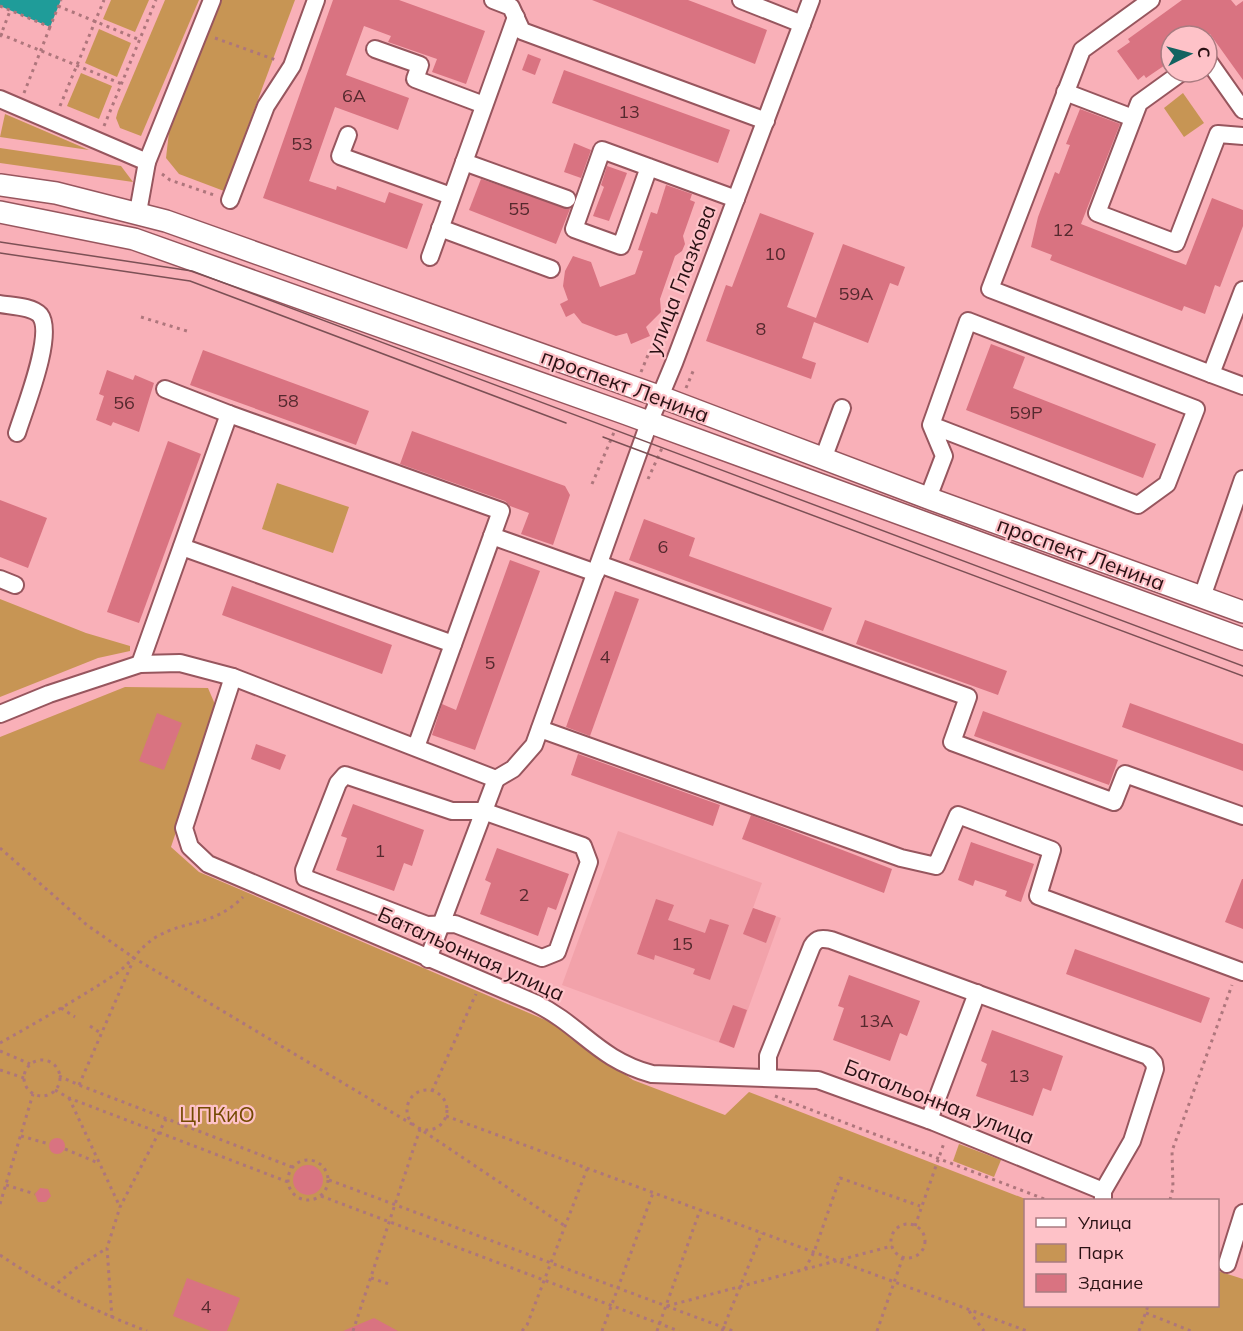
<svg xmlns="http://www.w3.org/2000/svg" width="1243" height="1331" viewBox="0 0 1243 1331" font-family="Mulish,sans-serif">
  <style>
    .built { fill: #f2a2aa }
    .green { fill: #c79554 }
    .water { fill: #1f9c99 }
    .building { fill: #d97381 }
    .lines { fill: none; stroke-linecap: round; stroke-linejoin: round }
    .minor-casing { stroke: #97565e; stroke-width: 20 }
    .major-casing { stroke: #97565e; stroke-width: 24 }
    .path { stroke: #ae767c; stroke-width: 3; stroke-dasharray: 3 4.5; stroke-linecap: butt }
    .minor { stroke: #fff; stroke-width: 16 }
    .major { stroke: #fff; stroke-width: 21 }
    .tram { stroke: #7c5055; stroke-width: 1.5 }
    .labels { text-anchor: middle; stroke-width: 4.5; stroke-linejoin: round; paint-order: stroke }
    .number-label { font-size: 18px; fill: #55292e }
    .street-label { font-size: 21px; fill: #291013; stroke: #fec2c8 }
    .park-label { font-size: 21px; fill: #734a02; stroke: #fec2c8 }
  </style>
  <rect width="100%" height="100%" fill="#f9b0b8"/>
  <path class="built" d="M618,831L762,883L753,908L781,918L734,1048L562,985Z"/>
  <g class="green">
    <path d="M111,0H149L135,32L103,19Z"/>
    <path d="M165,0H199L141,136L120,128L116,118L118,111Z"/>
    <path d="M222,0H295L224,191L179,174L166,158L169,132Z"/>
    <path d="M99,29L131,43L117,77L85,63Z"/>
    <path d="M81,73L112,86L99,119L67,106Z"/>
    <path d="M1183,93L1204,123L1184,137L1164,108Z"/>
    <path d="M5,114L89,150L0,137Z"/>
    <path d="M0,148L121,166L133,182L0,163Z"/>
    <path d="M277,483L349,507L333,553L262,529Z"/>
    <path d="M0,599L86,633L130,646V651L98,658L0,697Z"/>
    <path d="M125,687L208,688L217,709L171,847L199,872L550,1022L633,1080L725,1115L749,1092L1028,1200H1026V1306H1218V1271L1243,1279V1331H0V737Z"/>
    <path d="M959,1144L1001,1160L994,1177L953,1161Z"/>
  </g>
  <path class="water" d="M0,0H61L50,27L0,6Z"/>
  <g class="building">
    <path d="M333,0H399L485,31L466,84L432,72L437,59L388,42L391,36L364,26L346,75L409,98L398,130L335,107L309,181L336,190L337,186L385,203L389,192L423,204L407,249L263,198Z"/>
    <path d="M592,0H688L767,30L755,64Z"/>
    <path d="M1182,0H1231L1236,6L1243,1V80L1210,34L1171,36V61L1146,78L1144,75L1138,80L1117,51L1130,42L1128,39Z"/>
    <path d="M528,54L541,59L535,75L522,70Z"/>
    <path d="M564,70L730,130L718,163L552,103Z"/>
    <path d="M1080,109L1120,124L1081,224L1186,265L1212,198L1243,210V226L1220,287L1215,285L1205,314L1184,306L1182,311L1050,260L1052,255L1031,247L1038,217L1055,172L1059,174L1070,145L1066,144Z"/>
    <path d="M574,143L591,150L581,178L564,172Z"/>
    <path d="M607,166L627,173L609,221L593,216L604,187L601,185Z"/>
    <path d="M481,179L570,209L556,244L469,210Z"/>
    <path d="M666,185L692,194L690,200L695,202L683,236L685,244L682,251L675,256L660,299L661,312L646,327L650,336L631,344L627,333L616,336L582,323L574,313L566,317L560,304L568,300L563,286L565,271L573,256L591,262L600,287L635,274L643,251L638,250L651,212L657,214Z"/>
    <path d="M760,213L814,233L787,307L816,318L843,244L905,267L898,286L890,283L868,343L814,322L802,358L816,363L811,379L706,341L726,285L732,287Z"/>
    <path d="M991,344L1025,357L1013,388L1156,444L1143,478L966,410Z"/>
    <path d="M203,350L369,411L356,445L190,385Z"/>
    <path d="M107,370L133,380L135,375L154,383L139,432L113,422L111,426L96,420L104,396L99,394Z"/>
    <path d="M412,431L565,486L570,495L553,545L521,534L529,513L510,506L505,501L400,464Z"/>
    <path d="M168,441L201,454L139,623L107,612Z"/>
    <path d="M0,500L47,518L28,568L0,557Z"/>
    <path d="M644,519L695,538L689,556L832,608L823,631L629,560Z"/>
    <path d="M510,560L540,571L475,750L432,735L442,704L456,710Z"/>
    <path d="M232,586L392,645L382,674L222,615Z"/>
    <path d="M615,591L639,599L590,736L566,727Z"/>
    <path d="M865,620L1007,671L998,695L856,644Z"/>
    <path d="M1130,703L1243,744V771L1122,727Z"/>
    <path d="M983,711L1118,760L1109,785L974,736Z"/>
    <path d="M157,713L182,723L164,770L139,761Z"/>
    <path d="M256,744L286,755L280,770L251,759Z"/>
    <path d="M578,754L720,805L713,826L571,775Z"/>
    <path d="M353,804L424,830L412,866L404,863L394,891L336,870L347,838L341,836Z"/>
    <path d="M751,815L892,869L884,893L742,839Z"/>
    <path d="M971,842L1034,864L1021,902L1005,896L1007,891L975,880L973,886L958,880Z"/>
    <path d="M497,848L569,874L556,910L548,907L538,936L480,914L491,883L485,880Z"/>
    <path d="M1242,879H1243V929L1225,922Z"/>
    <path d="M656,899L674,905L668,920L705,933L710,919L729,925L710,980L693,974L695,969L655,955L654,960L637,954Z"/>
    <path d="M753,908L776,916L766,943L743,934Z"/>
    <path d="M1075,949L1210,998L1201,1023L1066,974Z"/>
    <path d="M849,975L920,1001L907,1036L900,1033L890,1061L833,1040L844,1008L838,1006Z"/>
    <path d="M733,1005L747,1010L734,1048L719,1042Z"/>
    <path d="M992,1030L1063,1056L1051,1091L1043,1088L1033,1116L976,1096L987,1064L981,1061Z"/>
    <circle cx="57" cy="1146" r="8"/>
    <circle cx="308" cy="1180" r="15"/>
    <path d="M40,1188L48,1189L51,1196L46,1202H38L35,1194Z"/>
    <path d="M187,1278L240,1298L227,1331H211L173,1316Z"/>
    <path d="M374,1318L398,1331H343Z"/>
  </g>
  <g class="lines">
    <g class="minor-casing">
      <g id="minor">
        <path d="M493,0L511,7L522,31L766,121"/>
        <path d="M741,0L802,24"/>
        <path d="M1151,0L1082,50L990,289L1211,374L1243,290"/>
        <path d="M375,49L420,65L415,79L484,105"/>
        <path d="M1207,59L1243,110"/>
        <path d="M1182,72L1139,103L1097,213L1176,243L1218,134L1243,136"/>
        <path d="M1065,92L1133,118"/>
        <path d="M0,99L147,162"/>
        <path d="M348,135L340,156L451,196"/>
        <path d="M464,162L567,199"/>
        <path d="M649,167L621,246L574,229L602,150L736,199"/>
        <path d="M230,200L266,106L292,66L316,0"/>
        <path d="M138,212L147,162L212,0"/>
        <path d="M440,228L551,269"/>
        <path d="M430,257L516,17"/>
        <path d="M0,304C11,306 32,306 40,315C55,334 24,410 17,433"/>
        <path d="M1211,374L1243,386"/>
        <path d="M165,389L229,414"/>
        <path d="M823,459L842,408"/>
        <path d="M928,498L944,456L931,425L968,321L1196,409L1167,484L1138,505L931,425"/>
        <path d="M182,547L453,644"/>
        <path d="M599,564L968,697L952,742L1114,802L1125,774L1243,816"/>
        <path d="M0,579L15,585"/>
        <path d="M1202,597L1243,479"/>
        <path d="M140,664L229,414L501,511L492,536L596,573"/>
        <path d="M233,677L184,828L190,847L208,864L535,1003C582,1026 597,1059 652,1074L818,1080L934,1122L1103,1191V1200"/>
        <path d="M0,714L49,694L140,664L180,663L233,677L496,779L513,769L534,745L649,423L674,363L811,0"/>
        <path d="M540,729L901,858L936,866L958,815L1052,850L1038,896L1243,972"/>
        <path d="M416,747L492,536"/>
        <path d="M345,775L452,811H483L583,846L589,862L557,952L542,958L455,924L427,925L305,878L304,870L338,783Z"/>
        <path d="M428,959L496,779"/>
        <path d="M768,1078V1056L812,946C817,938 822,938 831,940L1148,1056L1154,1063L1155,1069L1132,1141L1103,1191"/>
        <path d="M929,1120L977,993"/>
        <path d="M1227,1264L1243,1213"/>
      </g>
    </g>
    <g class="major-casing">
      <g id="major">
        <path d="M0,185L56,193L166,221L661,397L928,498L1243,612"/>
        <path d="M0,212L134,239L624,413L1243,639"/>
      </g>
    </g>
    <g class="path">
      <path d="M0,6L50,27L61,0"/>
      <path d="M58,6L140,40"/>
      <path d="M0,34L122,84"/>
      <path d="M0,37L10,11"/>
      <path d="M215,38L276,60"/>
      <path d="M24,93L50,27"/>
      <path d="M60,106L104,0"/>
      <path d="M104,126L156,0"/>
      <path d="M162,174L170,180L214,195"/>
      <path d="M141,317L190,332"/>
      <path d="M641,372L648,355"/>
      <path d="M686,388L694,369"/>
      <path d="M648,479L663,446"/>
      <path d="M592,484L615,430"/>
      <path d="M0,848L87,925L134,958L415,1126"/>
      <path d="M61,1008L75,1017"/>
      <path d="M90,1026L102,1034"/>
      <path d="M0,1043C39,1021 78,999 116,974C131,963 140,947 156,937C187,919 213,927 243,897"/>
      <path d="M0,1051L30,1064"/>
      <circle cx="42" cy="1078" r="18"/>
      <path d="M0,1070L24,1078"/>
      <path d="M59,1076L79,1085L292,1167"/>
      <path d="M79,1085L133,961"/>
      <path d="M55,1090L69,1098L288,1182"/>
      <circle cx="427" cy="1110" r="20"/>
      <path d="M432,1091L476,994"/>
      <path d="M775,1096L1047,1200"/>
      <path d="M69,1098L120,1207"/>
      <path d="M446,1116L1027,1331"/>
      <path d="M21,1136L49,1144"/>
      <path d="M65,1149L96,1162"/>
      <circle cx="308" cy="1180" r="20"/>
      <path d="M329,1180L733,1331"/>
      <path d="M6,1185L35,1194"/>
      <path d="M321,1196L679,1331"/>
      <path d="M1170,1200L1173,1188L1172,1151L1232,985"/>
      <path d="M0,1204L33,1094"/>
      <circle cx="908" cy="1241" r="17"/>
      <path d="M915,1226L944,1143"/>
      <path d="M0,1255C46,1286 95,1312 147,1331"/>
      <path d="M805,1269L814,1252L840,1178L920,1206"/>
      <path d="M371,1278L389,1284"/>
      <path d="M52,1288L76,1268L107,1248"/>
      <path d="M667,1306L892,1246"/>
      <path d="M969,1311L984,1331"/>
      <path d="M1146,1313L1191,1331"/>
      <path d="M112,1318L107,1248L120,1207L166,1119"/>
      <path d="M353,1331L420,1129L565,1226"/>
      <path d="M522,1331L527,1325L587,1169"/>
      <path d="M602,1331L653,1193"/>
      <path d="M657,1331L700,1210"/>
      <path d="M722,1331L762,1233"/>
      <path d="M877,1331L903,1257"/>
      <path d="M1139,1331L1148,1306"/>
    </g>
    <use href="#minor" class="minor"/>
    <use href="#major" class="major"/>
    <g class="tram">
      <path d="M0,242L192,271L1243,666"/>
      <path d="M0,253L190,281L566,423"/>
      <path d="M603,437L1243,676"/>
    </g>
  </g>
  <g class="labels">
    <g class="number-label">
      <text x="354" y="102">6А</text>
      <text x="629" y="118">13</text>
      <text x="302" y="150">53</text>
      <text x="519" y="215">55</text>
      <text x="1063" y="236">12</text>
      <text x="775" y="260">10</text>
      <text x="856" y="300">59А</text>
      <text x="761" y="335">8</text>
      <text x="288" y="407">58</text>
      <text x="124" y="409">56</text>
      <text x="1026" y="419">59Р</text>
      <text x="663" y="553">6</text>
      <text x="605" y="663">4</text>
      <text x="490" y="669">5</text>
      <text x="380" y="857">1</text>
      <text x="524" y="901">2</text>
      <text x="682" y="950">15</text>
      <text x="876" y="1027">13А</text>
      <text x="1019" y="1082">13</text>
      <text x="206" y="1313">4</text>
    </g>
    <g class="street-label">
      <text transform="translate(681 280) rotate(-69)" y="7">улица Глазкова</text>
      <text transform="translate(625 386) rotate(20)" y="7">проспект Ленина</text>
      <text transform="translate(1081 554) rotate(20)" y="7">проспект Ленина</text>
      <text transform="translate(471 954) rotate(24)" y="7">Батальонная улица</text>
      <text transform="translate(939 1102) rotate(21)" y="7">Батальонная улица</text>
    </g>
    <g class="park-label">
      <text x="217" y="1122">ЦПКиО</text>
    </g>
  </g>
  <rect x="1024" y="1199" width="195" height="108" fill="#fec2c8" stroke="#a97b80" stroke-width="1.5"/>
  <rect x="1036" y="1218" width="30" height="9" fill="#ffffff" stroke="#a97b80" stroke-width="1.5"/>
  <text x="1078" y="1229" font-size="18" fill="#291013">Улица</text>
  <rect x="1036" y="1244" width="30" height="18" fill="#c79554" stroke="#a97b80" stroke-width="1.5"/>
  <text x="1078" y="1259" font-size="18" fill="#291013">Парк</text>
  <rect x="1036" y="1274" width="30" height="18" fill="#d97381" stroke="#a97b80" stroke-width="1.5"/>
  <text x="1078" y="1289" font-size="18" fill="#291013">Здание</text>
  <g transform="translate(1189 54) rotate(84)"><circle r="28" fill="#fec2c8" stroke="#a97b80" stroke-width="1.5"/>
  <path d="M0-4.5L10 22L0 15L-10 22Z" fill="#136361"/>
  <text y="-9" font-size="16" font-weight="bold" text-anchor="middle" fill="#291013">С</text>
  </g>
</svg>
